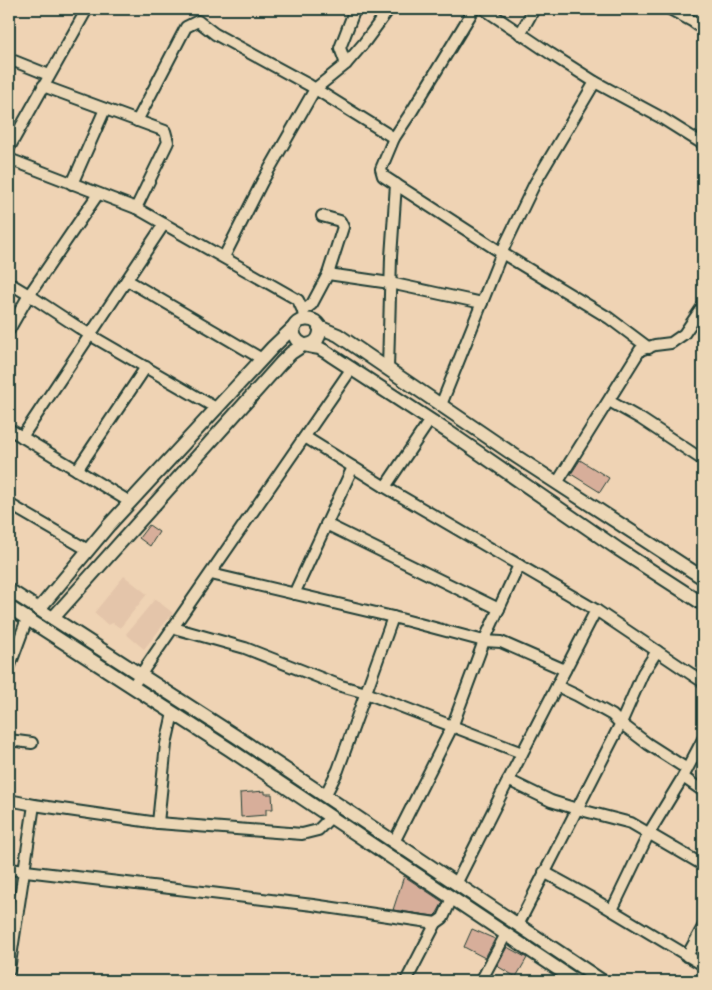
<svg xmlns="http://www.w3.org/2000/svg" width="712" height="990" viewBox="0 0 712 990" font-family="Mali,sans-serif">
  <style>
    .built { fill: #e4c5aa }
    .building { fill: #d7ae9a; stroke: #1f3d34 }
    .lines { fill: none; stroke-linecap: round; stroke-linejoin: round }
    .minor-casing { stroke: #1f3d34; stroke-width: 14 }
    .tertiary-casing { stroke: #1f3d34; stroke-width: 16 }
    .minor { stroke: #ecd7b6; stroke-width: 10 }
    .tertiary { stroke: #ecd7b6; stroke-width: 12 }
  </style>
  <rect width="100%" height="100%" fill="#efd3b4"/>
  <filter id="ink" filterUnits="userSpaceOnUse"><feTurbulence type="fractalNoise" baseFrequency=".02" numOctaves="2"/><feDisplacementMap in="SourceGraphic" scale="10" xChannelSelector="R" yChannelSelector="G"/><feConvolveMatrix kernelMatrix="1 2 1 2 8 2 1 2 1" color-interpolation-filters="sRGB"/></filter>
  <g filter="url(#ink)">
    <g class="built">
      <path d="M124,576L147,594L120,628L113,623L108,625L94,613Z"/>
      <path d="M155,599L173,613L144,649L126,634Z"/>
    </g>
    <g class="building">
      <path d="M580,460L609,478L600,492L571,474Z"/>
      <path d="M149,525L159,532L150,546L139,538Z"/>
      <path d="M265,791V794H272L273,809H266V815L241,817L240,793Z"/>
      <path d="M404,876L443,902L437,913L434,916L393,910Z"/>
      <path d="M472,929L495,939L485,958L464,947Z"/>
      <path d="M507,947L527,958L516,977L497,966Z"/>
    </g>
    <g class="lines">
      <g class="minor-casing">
        <g id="minor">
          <path d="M474,9L412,111L394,138L381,169L383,176L502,253L609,318L649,348"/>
          <path d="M484,9L551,54L595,82L660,117L703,144"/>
          <path d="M670,9L692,21L703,29"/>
          <path d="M520,34L534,9"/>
          <path d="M9,59L49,75"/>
          <path d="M346,64L340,48L355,9"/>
          <path d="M43,86L165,131L168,142L136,208"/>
          <path d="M137,121L186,27L198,21L215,34L309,85L394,138"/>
          <path d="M9,148L87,9"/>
          <path d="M9,159L136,208L298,300L303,311L304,319"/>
          <path d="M72,184L105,109"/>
          <path d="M322,216L340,221L343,227L328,274"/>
          <path d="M224,257L262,182L315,89L346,64L364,43L389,9"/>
          <path d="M127,280L262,359"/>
          <path d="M9,283L29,295L98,194"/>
          <path d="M303,311L312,304L328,274L390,283L482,303"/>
          <path d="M9,330L29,295L90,335L216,408"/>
          <path d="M388,369L391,257L396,184"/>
          <path d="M609,401L641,419L703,460"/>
          <path d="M441,405L505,245L535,183L595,82"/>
          <path d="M9,429L130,502"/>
          <path d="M22,437L164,224"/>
          <path d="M305,437L385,487L596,610L703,682"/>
          <path d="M77,470L146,367"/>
          <path d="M557,483L640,350L655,345L671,343L684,334L703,306"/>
          <path d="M385,487L430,420"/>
          <path d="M9,504L88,550"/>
          <path d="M326,524L499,609"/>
          <path d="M211,574L393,617L484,641L501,642L565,670"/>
          <path d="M294,594L353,467"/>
          <path d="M174,628L245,648L341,686L366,693L522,753"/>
          <path d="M9,668L27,619"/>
          <path d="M557,686L576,695L612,715L618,721L648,744L687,769"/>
          <path d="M132,687L352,368"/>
          <path d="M9,740L32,743"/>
          <path d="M683,777L703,791"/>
          <path d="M508,780L551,801L577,809L631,823L703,865"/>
          <path d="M325,796L338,770L393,617"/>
          <path d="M9,800L34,805L158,823L302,834L318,830L331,817"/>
          <path d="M158,823L166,744L173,713"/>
          <path d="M394,842L452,727L484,641L519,565"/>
          <path d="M9,869L313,905L436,923"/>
          <path d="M544,872L593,899L703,965"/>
          <path d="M456,884L512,773L596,610"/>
          <path d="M612,910L649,833L683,777L703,739"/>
          <path d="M518,925L621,723L643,673L657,651"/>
          <path d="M687,956L703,927"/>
          <path d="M9,970L34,805"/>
          <path d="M406,981L436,923L443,918L452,898"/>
          <path d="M481,981L506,934"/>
        </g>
      </g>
      <g class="tertiary-casing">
        <g id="tertiary">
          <path d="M319,327L338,335L517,457L703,578"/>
          <path d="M307,345C313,344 317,342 319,336C327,313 285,315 295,337C299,346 310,346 319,348C323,350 328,353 332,356L450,433L618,549L703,604"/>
          <path d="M9,590L237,737L602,981"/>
          <path d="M9,607L229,749L576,981"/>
          <path d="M39,609L109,525L273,347L295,326"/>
          <path d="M53,618L281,363L291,353L303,345"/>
        </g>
      </g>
      <use href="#minor" class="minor"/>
      <use href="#tertiary" class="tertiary"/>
    </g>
  </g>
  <rect width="712" height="990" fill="none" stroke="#ecd7b6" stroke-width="30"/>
  <rect x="15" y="15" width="682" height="960" fill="none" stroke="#1f3d34" stroke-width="2" filter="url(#ink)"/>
</svg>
